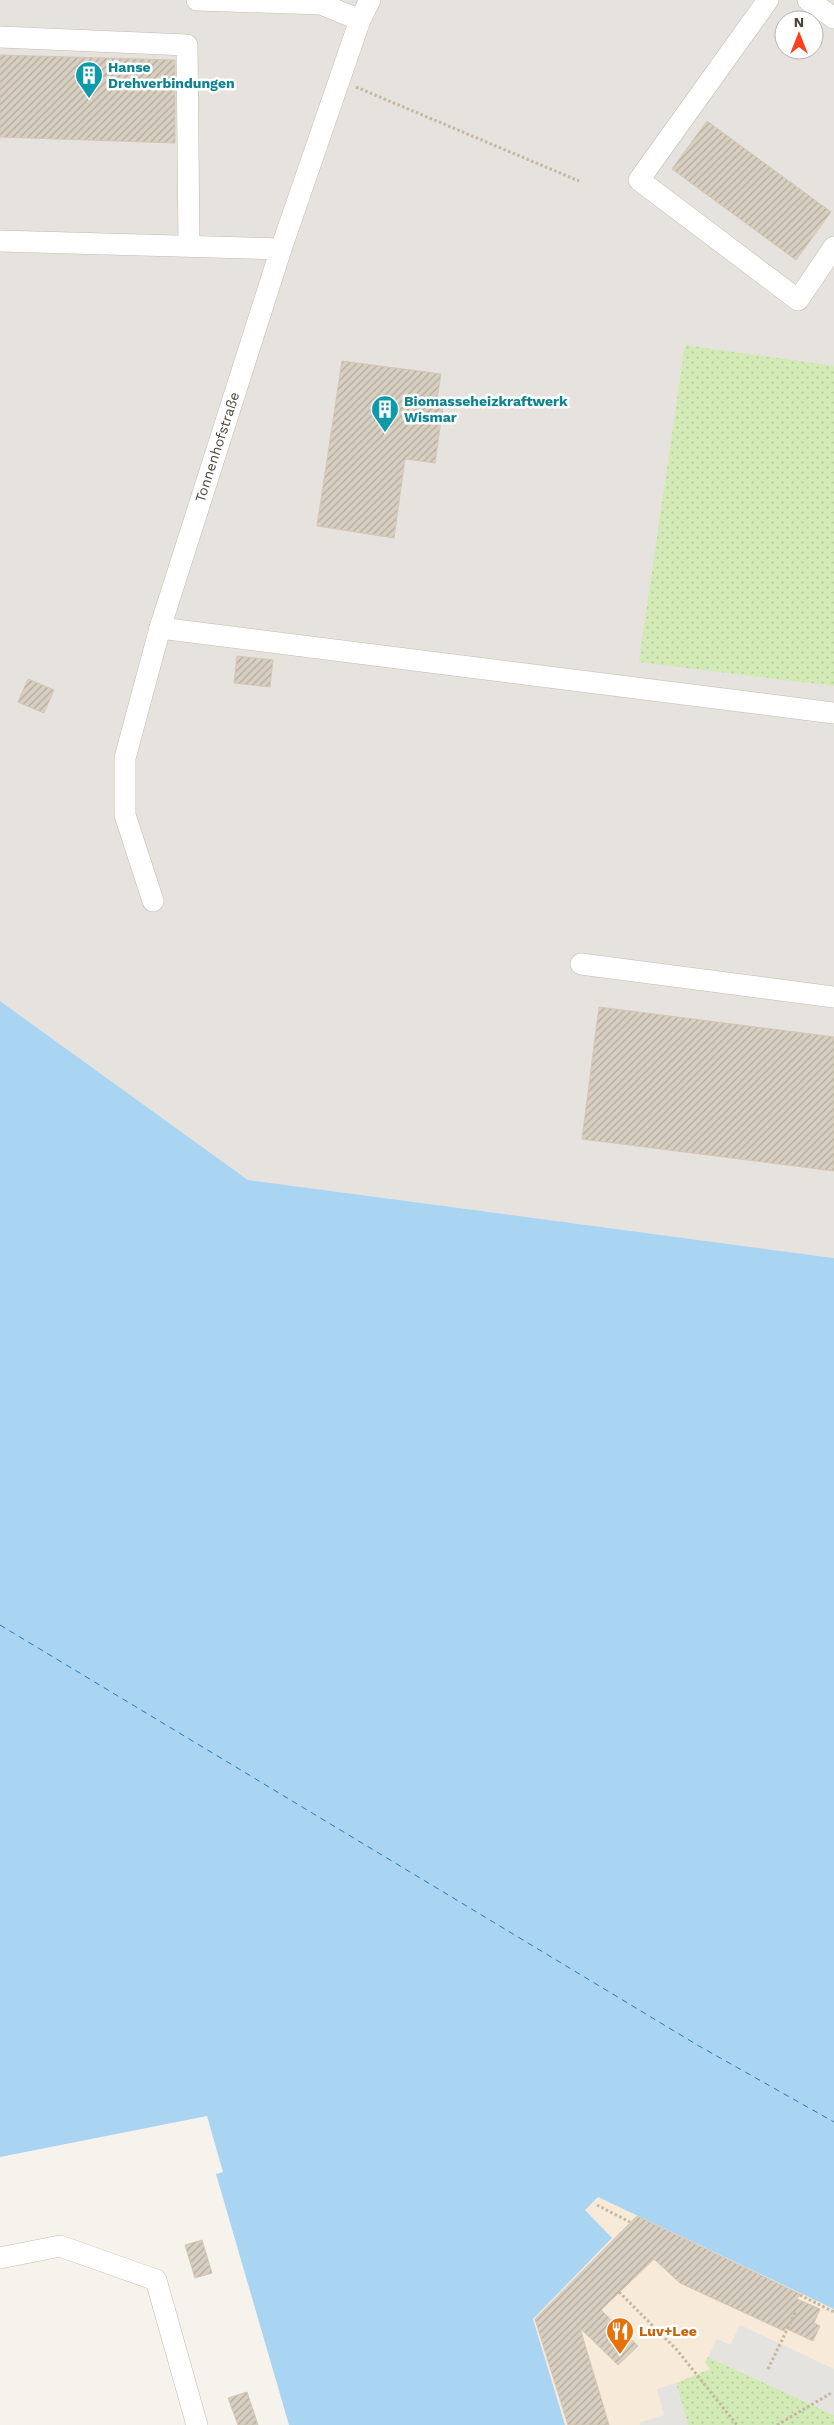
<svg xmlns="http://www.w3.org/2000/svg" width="834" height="2425" viewBox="0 0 834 2425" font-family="'Work Sans',sans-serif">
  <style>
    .commercial { fill: #f7ead8 }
    .industrial { fill: #e6e2dd; fill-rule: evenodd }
    .grass { fill: url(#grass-dots) }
    .parking { fill: #e5e3e0 }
    .water { fill: #a9d4f2 }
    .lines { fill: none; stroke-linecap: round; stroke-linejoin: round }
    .ferry { stroke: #2e7ab2; stroke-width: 1; stroke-dasharray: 6 5; stroke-linecap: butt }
    .building { fill: url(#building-hatch); stroke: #d3c7b4 }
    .minor-casing { stroke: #c2bbae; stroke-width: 22 }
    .path { stroke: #c4b79f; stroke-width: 3; stroke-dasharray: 2.5 2.5; stroke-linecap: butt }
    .minor { stroke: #fff; stroke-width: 21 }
    .labels { text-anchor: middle; stroke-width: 5; stroke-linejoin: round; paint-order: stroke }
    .culture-label { font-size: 14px; font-weight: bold; fill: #0d838f; stroke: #fff; text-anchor: start }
    .street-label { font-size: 14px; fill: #4b4439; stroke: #fff }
    .food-label { font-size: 14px; font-weight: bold; fill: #c56008; stroke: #fff; text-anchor: start }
  </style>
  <defs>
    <pattern id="grass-dots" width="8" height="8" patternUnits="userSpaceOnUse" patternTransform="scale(1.25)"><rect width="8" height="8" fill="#d2eab5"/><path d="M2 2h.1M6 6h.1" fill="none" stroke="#b6ca9c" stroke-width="1.8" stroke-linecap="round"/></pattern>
    <pattern id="building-hatch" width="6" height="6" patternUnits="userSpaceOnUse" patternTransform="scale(1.25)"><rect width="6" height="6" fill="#d8cfc1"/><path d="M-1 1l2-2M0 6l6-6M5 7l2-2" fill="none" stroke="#b1aa9e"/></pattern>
  </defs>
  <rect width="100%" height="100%" fill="#f6f3ec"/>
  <path class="commercial" d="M598,2197L834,2309V2425H565L533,2319L612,2238L585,2210Z"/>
  <path class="industrial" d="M0,0H834V1258L248,1180L0,1001ZM784,20H814V50H784Z"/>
  <g class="grass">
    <path d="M685,345L834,366V686L639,662Z"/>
    <path d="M708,2357L834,2415V2425H688L676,2383L710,2369L705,2362Z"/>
  </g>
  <g class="parking">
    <path d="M740,2325L834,2369V2415L708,2357L717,2339L730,2345Z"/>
    <path d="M676,2383L688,2425H640V2422L664,2415L657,2389Z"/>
  </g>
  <path class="water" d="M0,1001L248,1180L834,1258V2309L598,2197L585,2210L612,2238L533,2319L565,2425H289L216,2174L223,2172L207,2116L0,2157Z"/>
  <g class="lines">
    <path class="ferry" d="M0,1625L699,2046L834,2122"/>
  </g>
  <g class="building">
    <path d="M0,55L175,60V143L0,137Z"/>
    <path d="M707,121L831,212L796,260L672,169Z"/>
    <path d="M342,361L441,374L436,405L443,406L435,463L405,459L394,538L317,526Z"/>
    <path d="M237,656L273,660L270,687L234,683Z"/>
    <path d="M28,679L54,690L44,713L18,702Z"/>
    <path d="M599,1007L834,1037V1171L582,1139Z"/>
    <path d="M637,2216L800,2294L797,2299L820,2309L814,2323L820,2326L813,2341L785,2328L784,2331L680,2283L654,2259L601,2310L638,2346L618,2365L580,2328L609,2425H568L535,2319Z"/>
    <path d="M202,2240L212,2273L195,2278L185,2245Z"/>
    <path d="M247,2392L258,2425H238L228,2398Z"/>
  </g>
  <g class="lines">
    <g class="minor-casing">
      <g id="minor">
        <path d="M197,0L321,4L360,20"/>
        <path d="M768,0L639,180L798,300L834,247"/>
        <path d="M808,0L834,18"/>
        <path d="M0,37L187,45L189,246"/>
        <path d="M0,241L281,249"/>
        <path d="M160,628L834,713"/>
        <path d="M153,901L125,815V758L160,628L281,249L360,20L370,0"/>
        <path d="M581,964L834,997"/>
        <path d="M0,2258L60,2246L156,2280L197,2425"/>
      </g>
    </g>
    <g class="path">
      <path d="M356,87L579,181"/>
      <path d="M597,2205L630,2222"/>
      <path d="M619,2292L677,2350L737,2425"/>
      <path d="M800,2295L834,2312"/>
      <path d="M768,2369L796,2311"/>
      <path d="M777,2425L833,2392"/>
    </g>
    <use href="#minor" class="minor"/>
  </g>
  <defs>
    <g id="building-pin" transform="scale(1.4375)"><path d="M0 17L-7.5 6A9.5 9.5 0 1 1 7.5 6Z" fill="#0f9aa8" stroke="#fff"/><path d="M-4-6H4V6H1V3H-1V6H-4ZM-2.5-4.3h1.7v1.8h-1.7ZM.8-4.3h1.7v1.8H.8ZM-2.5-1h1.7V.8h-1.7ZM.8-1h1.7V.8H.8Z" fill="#fff"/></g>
    <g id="restaurant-pin" transform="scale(1.4375)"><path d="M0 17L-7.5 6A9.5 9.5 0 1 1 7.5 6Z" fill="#e8710a" stroke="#fff"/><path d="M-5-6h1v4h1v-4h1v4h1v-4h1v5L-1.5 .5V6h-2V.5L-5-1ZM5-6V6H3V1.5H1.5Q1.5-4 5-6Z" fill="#fff"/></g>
  </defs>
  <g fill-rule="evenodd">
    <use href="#building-pin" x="89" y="75"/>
    <use href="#building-pin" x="385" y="409"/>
    <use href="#restaurant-pin" x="620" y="2331"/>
  </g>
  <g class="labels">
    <g class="culture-label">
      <text x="108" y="72">Hanse<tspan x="108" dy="16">Drehverbindungen</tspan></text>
      <text x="404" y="406">Biomasseheizkraftwerk<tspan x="404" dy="16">Wismar</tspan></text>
    </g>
    <g class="street-label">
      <text transform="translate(217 447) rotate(-72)" y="5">Tonnenhofstraße</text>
    </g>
    <g class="food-label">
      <text x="639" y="2336">Luv+Lee</text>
    </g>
  </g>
  <g transform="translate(799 35)"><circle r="24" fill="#ffffff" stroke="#b7b4b0"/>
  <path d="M0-4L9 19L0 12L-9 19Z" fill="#fc3f1d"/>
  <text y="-8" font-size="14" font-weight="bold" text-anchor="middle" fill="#4b4439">N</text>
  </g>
</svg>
